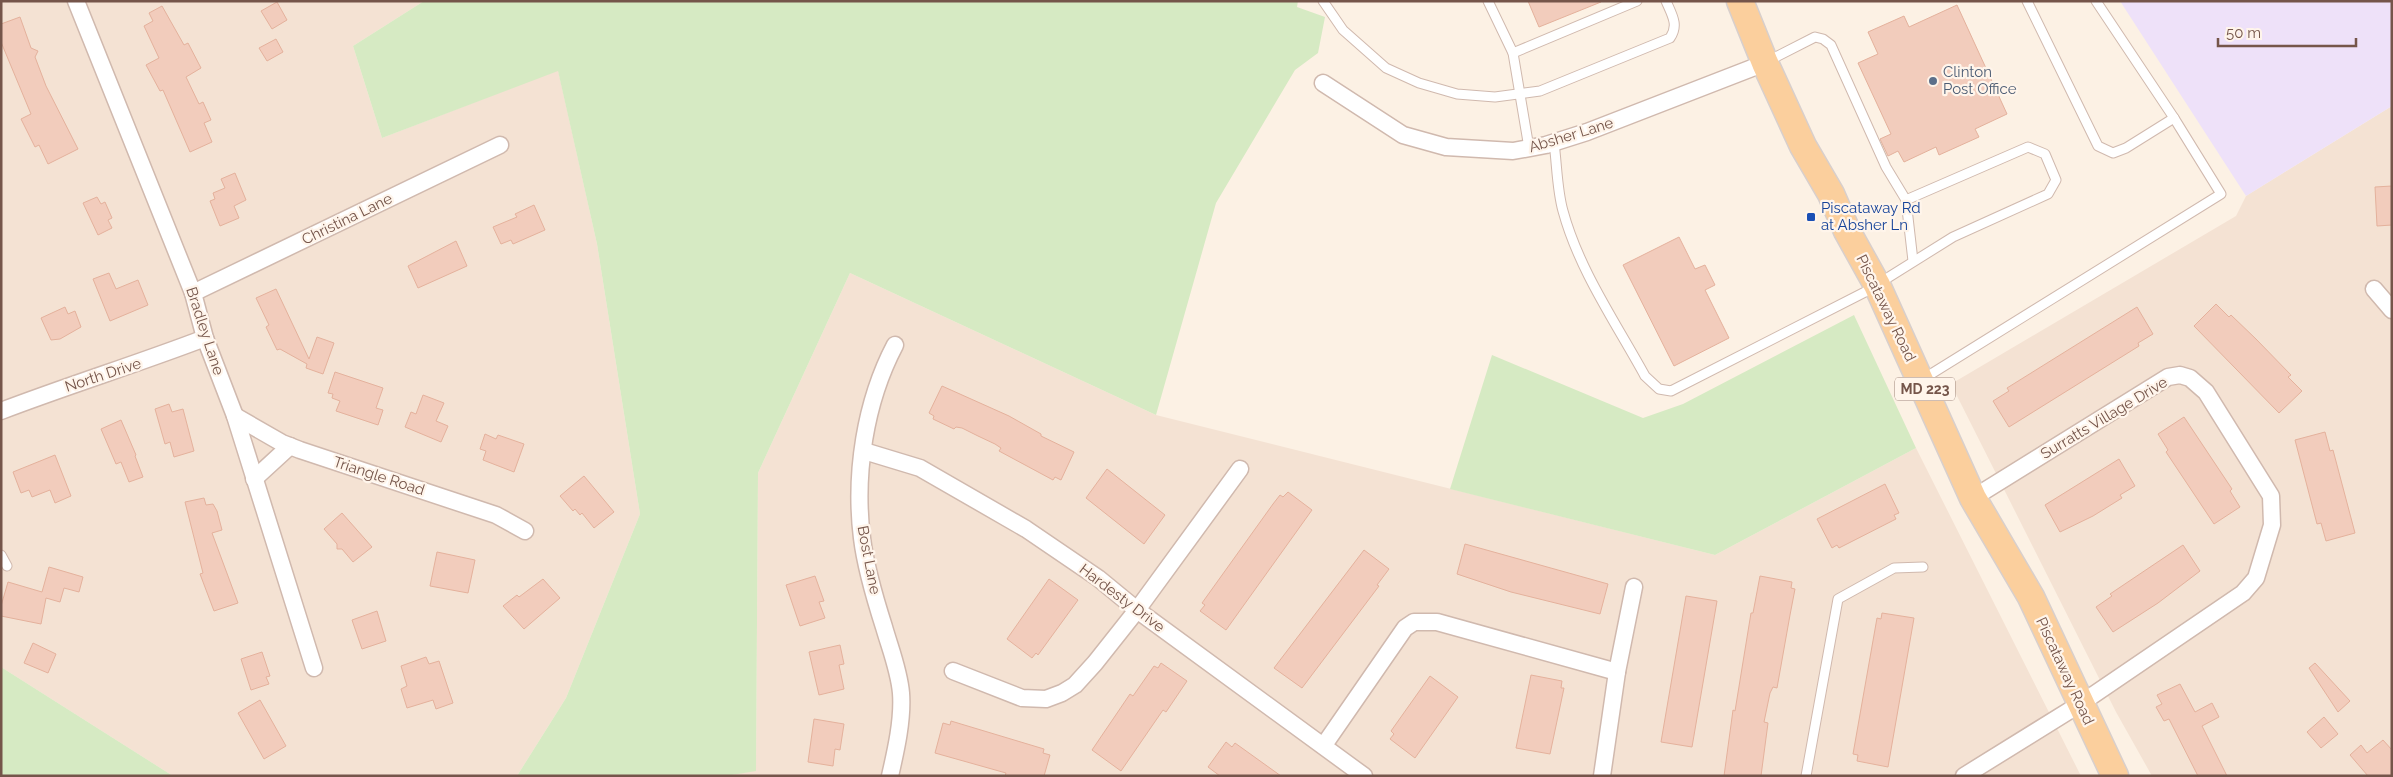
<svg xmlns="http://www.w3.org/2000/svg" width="2393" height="777" viewBox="0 0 2393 777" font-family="Raleway,sans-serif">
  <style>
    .residential { fill: #f4e2d3 }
    .education { fill: #eee1f9 }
    .green { fill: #d6eac3 }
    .building { fill: #f2ccbc; stroke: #e4b19c }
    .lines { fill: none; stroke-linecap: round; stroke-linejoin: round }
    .service-casing { stroke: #d0b9ae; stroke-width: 11 }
    .minor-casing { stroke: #d0b9ae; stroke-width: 19 }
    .primary-casing { stroke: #d8cfcc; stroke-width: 29 }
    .service { stroke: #fff; stroke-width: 9 }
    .minor { stroke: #fff; stroke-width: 16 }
    .primary { stroke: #fbcf9d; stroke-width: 26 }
    .service-dot { fill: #5c6f8a; stroke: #fff5eb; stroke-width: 2 }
    .transit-dot { fill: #1a4fb4; stroke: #fff5eb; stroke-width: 2 }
    .labels { text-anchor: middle; stroke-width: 4.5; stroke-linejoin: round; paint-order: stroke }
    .shield { fill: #fff5eb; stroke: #9e857a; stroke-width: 1 }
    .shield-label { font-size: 14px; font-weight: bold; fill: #75554a }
    .service-label { font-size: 15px; fill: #4e5e75; stroke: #fff5eb; text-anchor: start }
    .street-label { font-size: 15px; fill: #75554a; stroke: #fff5eb }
    .transit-label { font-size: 15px; fill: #164399; stroke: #fff5eb; text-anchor: start }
  </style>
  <rect width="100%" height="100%" fill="#fcf1e4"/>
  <g class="residential">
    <path d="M1,1H424L353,46L382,138L558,70L597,244L640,514L566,698L517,776H173L1,667Z"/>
    <path d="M2392,106V776H2152L2116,712L1951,384L2236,216L2246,196Z"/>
    <path d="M850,273L1156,415L1715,555L1916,448L2081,776H726L756,770L758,473Z"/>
  </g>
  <path class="education" d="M2120,1H2392V106L2246,196Z"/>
  <g class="green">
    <path d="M424,1H1298L1297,7L1325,17L1318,53L1295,70L1216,203L1156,415L850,273L758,473L756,771L726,776H517L566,698L640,514L597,244L558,71L382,138L353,46Z"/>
    <path d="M1854,315L1916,448L1715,555L1450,489L1492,355L1643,418L1683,404Z"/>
    <path d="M1,667L173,776H1Z"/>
  </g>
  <g class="building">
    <path d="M1528,1H1601V2L1539,27Z"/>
    <path d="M277,2L287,20L272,29L261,11Z"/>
    <path d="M1957,5L2007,114L1975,129L1979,137L1939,155L1936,147L1904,162L1898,151L1888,156L1880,139L1891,134L1858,63L1878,54L1868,32L1904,16L1909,27Z"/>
    <path d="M162,6L184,45L188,43L201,68L186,77L199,104L203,102L211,120L204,123L212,142L190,152L163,90L160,91L146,65L159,58L144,26L153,21L149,13Z"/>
    <path d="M20,17L31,48L38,51L35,57L46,86L78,149L48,164L39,145L35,147L21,119L31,114L1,42V24Z"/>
    <path d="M276,39L283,52L267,61L259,48Z"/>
    <path d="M235,173L246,200L234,206L239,218L220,226L210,201L215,199L213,193L225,188L221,179Z"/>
    <path d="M2392,186V225L2377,226L2375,187Z"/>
    <path d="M97,197L101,204L105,202L112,218L108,220L112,228L98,235L83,203Z"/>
    <path d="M534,205L545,230L513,244L511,240L501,244L493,227L517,217L515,214Z"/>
    <path d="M1679,237L1695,269L1705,265L1715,285L1705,290L1729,338L1674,366L1623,265Z"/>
    <path d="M456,241L467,266L418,288L408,266Z"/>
    <path d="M109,273L116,289L138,280L148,305L110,321L93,279Z"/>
    <path d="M276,289L309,359L317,337L334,343L323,374L306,368L307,364L280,349L277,350L266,327L269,325L256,298Z"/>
    <path d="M2216,304L2229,317L2231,315L2256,339L2291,375L2288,377L2302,391L2279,413L2194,326Z"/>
    <path d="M65,307L68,314L75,311L81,327L60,339L51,340L41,318Z"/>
    <path d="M2137,307L2153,334L2138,343L2139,346L2009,427L1993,401L2009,391L2007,388Z"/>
    <path d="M335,372L383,388L376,408L383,410L378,425L336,411L340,401L332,398L333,394L328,393Z"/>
    <path d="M942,386L1009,416L1041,434V436L1074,452L1061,480L1055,477L1053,480L999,451L1001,448L995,444L978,436L962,428L956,427L954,429L933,419L934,416L929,413Z"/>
    <path d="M423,395L444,403L436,421L448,426L441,442L405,427L411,412L416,414Z"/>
    <path d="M169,404L172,412L183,409L194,451L174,457L170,442L165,444L155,409Z"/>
    <path d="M2184,417L2232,489L2230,491L2240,507L2214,524L2166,452L2168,450L2158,434Z"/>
    <path d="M121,420L136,455L135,456L143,477L129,482L121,462L116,464L101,429Z"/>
    <path d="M2325,432L2330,451L2333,450L2355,533L2326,541L2321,523L2317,524L2295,440Z"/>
    <path d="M485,434L496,439L498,435L524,444L514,472L483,460L486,451L480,449Z"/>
    <path d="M55,455L71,496L55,503L50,490L32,497L29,490L21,493L13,472Z"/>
    <path d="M2119,459L2135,486L2120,495L2122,498L2093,516L2060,532L2045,505Z"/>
    <path d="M1107,469L1165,515L1144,544L1086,498Z"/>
    <path d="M584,476L614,512L594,528L582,513L580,515L575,509L573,511L560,496Z"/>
    <path d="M1885,484L1899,513L1894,515L1896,519L1839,548L1837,545L1832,548L1817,519Z"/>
    <path d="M1288,492L1312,510L1226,630L1200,611L1205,605L1202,603L1273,504L1280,495L1283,497Z"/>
    <path d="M204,498L206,505L213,504L217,511L222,530L212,533L238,603L214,611L200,574L203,573L185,502Z"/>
    <path d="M342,513L372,547L353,562L342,549H337V544L324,529Z"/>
    <path d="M1465,544L1608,584L1600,614L1511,592L1457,574Z"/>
    <path d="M2183,545L2200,571L2158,603L2113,632L2096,607L2112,596L2110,594Z"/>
    <path d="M1364,550L1389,569L1377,585L1379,586L1302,688L1274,668Z"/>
    <path d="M437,552L475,560L468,593L430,586Z"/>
    <path d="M49,567L83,577L79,592L64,588L60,602L46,598L41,624L1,616V606L8,582L42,592Z"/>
    <path d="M815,576L824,601L819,602L825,618L800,626L786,585Z"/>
    <path d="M1760,576L1792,582L1791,588L1795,589L1790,615L1777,688L1773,687L1770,693L1764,722L1768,723L1761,776H1724L1733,710L1735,711L1751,613H1753Z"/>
    <path d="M543,579L560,598L524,629L503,606L517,595L519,597Z"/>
    <path d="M1049,579L1078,600L1038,655L1036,653L1032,658L1007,639Z"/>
    <path d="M1686,596L1717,601L1692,747L1661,742Z"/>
    <path d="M377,611L386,641L362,649L352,620Z"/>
    <path d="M1882,613L1914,618L1888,767L1857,761L1858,755L1853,754L1877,618L1881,619Z"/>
    <path d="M33,643L56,654L48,673L24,663Z"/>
    <path d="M840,645L844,664L839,665L844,689L819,695L809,652Z"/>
    <path d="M262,652L270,676L266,677L269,684L251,690L241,659Z"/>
    <path d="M426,657L429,664L439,661L453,703L436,709L433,700L407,708L401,689L407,686L401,666Z"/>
    <path d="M1161,663L1187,681L1166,712L1163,710L1121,771L1092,750L1130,694L1133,696L1154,666L1158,668Z"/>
    <path d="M2315,663L2350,701L2338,712L2309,668Z"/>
    <path d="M1531,675L1562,681L1561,688H1564L1550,754L1516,748Z"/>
    <path d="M1430,676L1458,697L1415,758L1390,739L1394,734L1391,731Z"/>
    <path d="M2180,684L2195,712L2212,703L2219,717L2202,726L2227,776H2198L2169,719L2164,721L2156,707L2162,704L2157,695Z"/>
    <path d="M260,700L286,746L264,759L238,713Z"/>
    <path d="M2324,717L2338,734L2321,748L2307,732Z"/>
    <path d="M814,719L844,724L840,750L835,749L833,766L808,762Z"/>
    <path d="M951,721L1044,749L1043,753L1050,755L1044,776H1005L1006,773L935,753L943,723L950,725Z"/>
    <path d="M2383,740L2392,750V776H2368L2350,755L2361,745L2367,753Z"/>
    <path d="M1226,742L1232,747L1235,743L1281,776H1220L1208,767Z"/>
  </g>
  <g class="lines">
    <g class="service-casing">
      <g id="service">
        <path d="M1323,1L1343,30L1386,68L1419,83L1457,94L1495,97L1540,91L1670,38C1679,25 1672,15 1666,1"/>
        <path d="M1488,1L1513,53L1529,148"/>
        <path d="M2027,1L2098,146L2113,153L2126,148L2174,118"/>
        <path d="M1513,53L1637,1"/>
        <path d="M1766,62L1815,37L1823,39L1831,45L1886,167L1906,200L1913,261"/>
        <path d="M1554,143C1557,165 1557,190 1563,211C1579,270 1616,323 1645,376L1659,389L1671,391L1865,292L1953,237L2048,194L2056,180L2045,154L2028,147L1906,200"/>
        <path d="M1923,379L2221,194L2174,118L2096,1"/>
        <path d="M1,555L7,566"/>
        <path d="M1806,776L1838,599L1894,568L1923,567"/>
      </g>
    </g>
    <g class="minor-casing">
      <g id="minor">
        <path d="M76,1L193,293L205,338L235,416L314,668"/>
        <path d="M1323,83L1403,135L1446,147L1513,151L1546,145L1587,132L1765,63"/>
        <path d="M2374,289L2392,310"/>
        <path d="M193,293L500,145"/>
        <path d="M1,411C69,385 137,364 205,338"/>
        <path d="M235,416L282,443L300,450L496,515L525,531"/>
        <path d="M864,451L920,468L1026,529L1098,578L1137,610L1364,776"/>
        <path d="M254,479L290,446"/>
        <path d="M953,671L1022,698L1046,699L1062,693L1075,685L1095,663L1137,610L1240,469"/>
        <path d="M1324,745L1405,628L1414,622H1437L1617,672"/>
        <path d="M890,776C896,750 903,719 901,693C899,670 890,648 884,627C876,602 865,563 862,538C854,474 865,402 895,345"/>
        <path d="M1602,776L1617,672L1634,587"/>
        <path d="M1964,776L2080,704L2243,593L2256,578L2272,525L2271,496L2206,392L2190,378L2180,375L2168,377L1973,498"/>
      </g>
    </g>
    <g class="primary-casing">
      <path id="primary" d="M1740,1L1765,63L1803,146L1831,194L1847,231L1877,285L1973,498L2031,597L2115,776"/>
    </g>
    <use href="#service" class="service"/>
    <use href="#minor" class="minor"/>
    <use href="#primary" class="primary"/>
  </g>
  <circle class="service-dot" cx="1933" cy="81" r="5"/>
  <rect class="transit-dot" x="1806" y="212" width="10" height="10" rx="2.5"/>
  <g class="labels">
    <rect class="shield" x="1895" y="377.5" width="60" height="23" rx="4"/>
    <g class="shield-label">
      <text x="1925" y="394">MD 223</text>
    </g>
    <g class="service-label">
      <text x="1943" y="77">Clinton<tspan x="1943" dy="17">Post Office</tspan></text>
    </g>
    <g class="street-label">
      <text transform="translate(1571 135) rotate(-17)" y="5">Absher Lane</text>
      <text transform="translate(347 219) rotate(-26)" y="5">Christina Lane</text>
      <text transform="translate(1886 308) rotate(64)" y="5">Piscataway Road</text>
      <text transform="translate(205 331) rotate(72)" y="5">Bradley Lane</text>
      <text transform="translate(103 375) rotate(-18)" y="5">North Drive</text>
      <text transform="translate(2104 418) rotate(-31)" y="5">Surratts Village Drive</text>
      <text transform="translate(379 476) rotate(18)" y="5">Triangle Road</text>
      <text transform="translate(869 560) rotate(79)" y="5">Bost Lane</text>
      <text transform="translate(1122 598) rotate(37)" y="5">Hardesty Drive</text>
      <text transform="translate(2065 671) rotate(65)" y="5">Piscataway Road</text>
    </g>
    <g class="transit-label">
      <text x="1821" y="213">Piscataway Rd<tspan x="1821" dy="17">at Absher Ln</tspan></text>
    </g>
  </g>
  <rect width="2393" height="777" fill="none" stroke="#75554a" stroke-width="5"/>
  <path d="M2218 38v8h138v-8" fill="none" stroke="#75554a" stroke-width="2.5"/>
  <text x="2226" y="38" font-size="15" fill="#75554a" stroke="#fff5eb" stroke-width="4" paint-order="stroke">50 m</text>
</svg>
